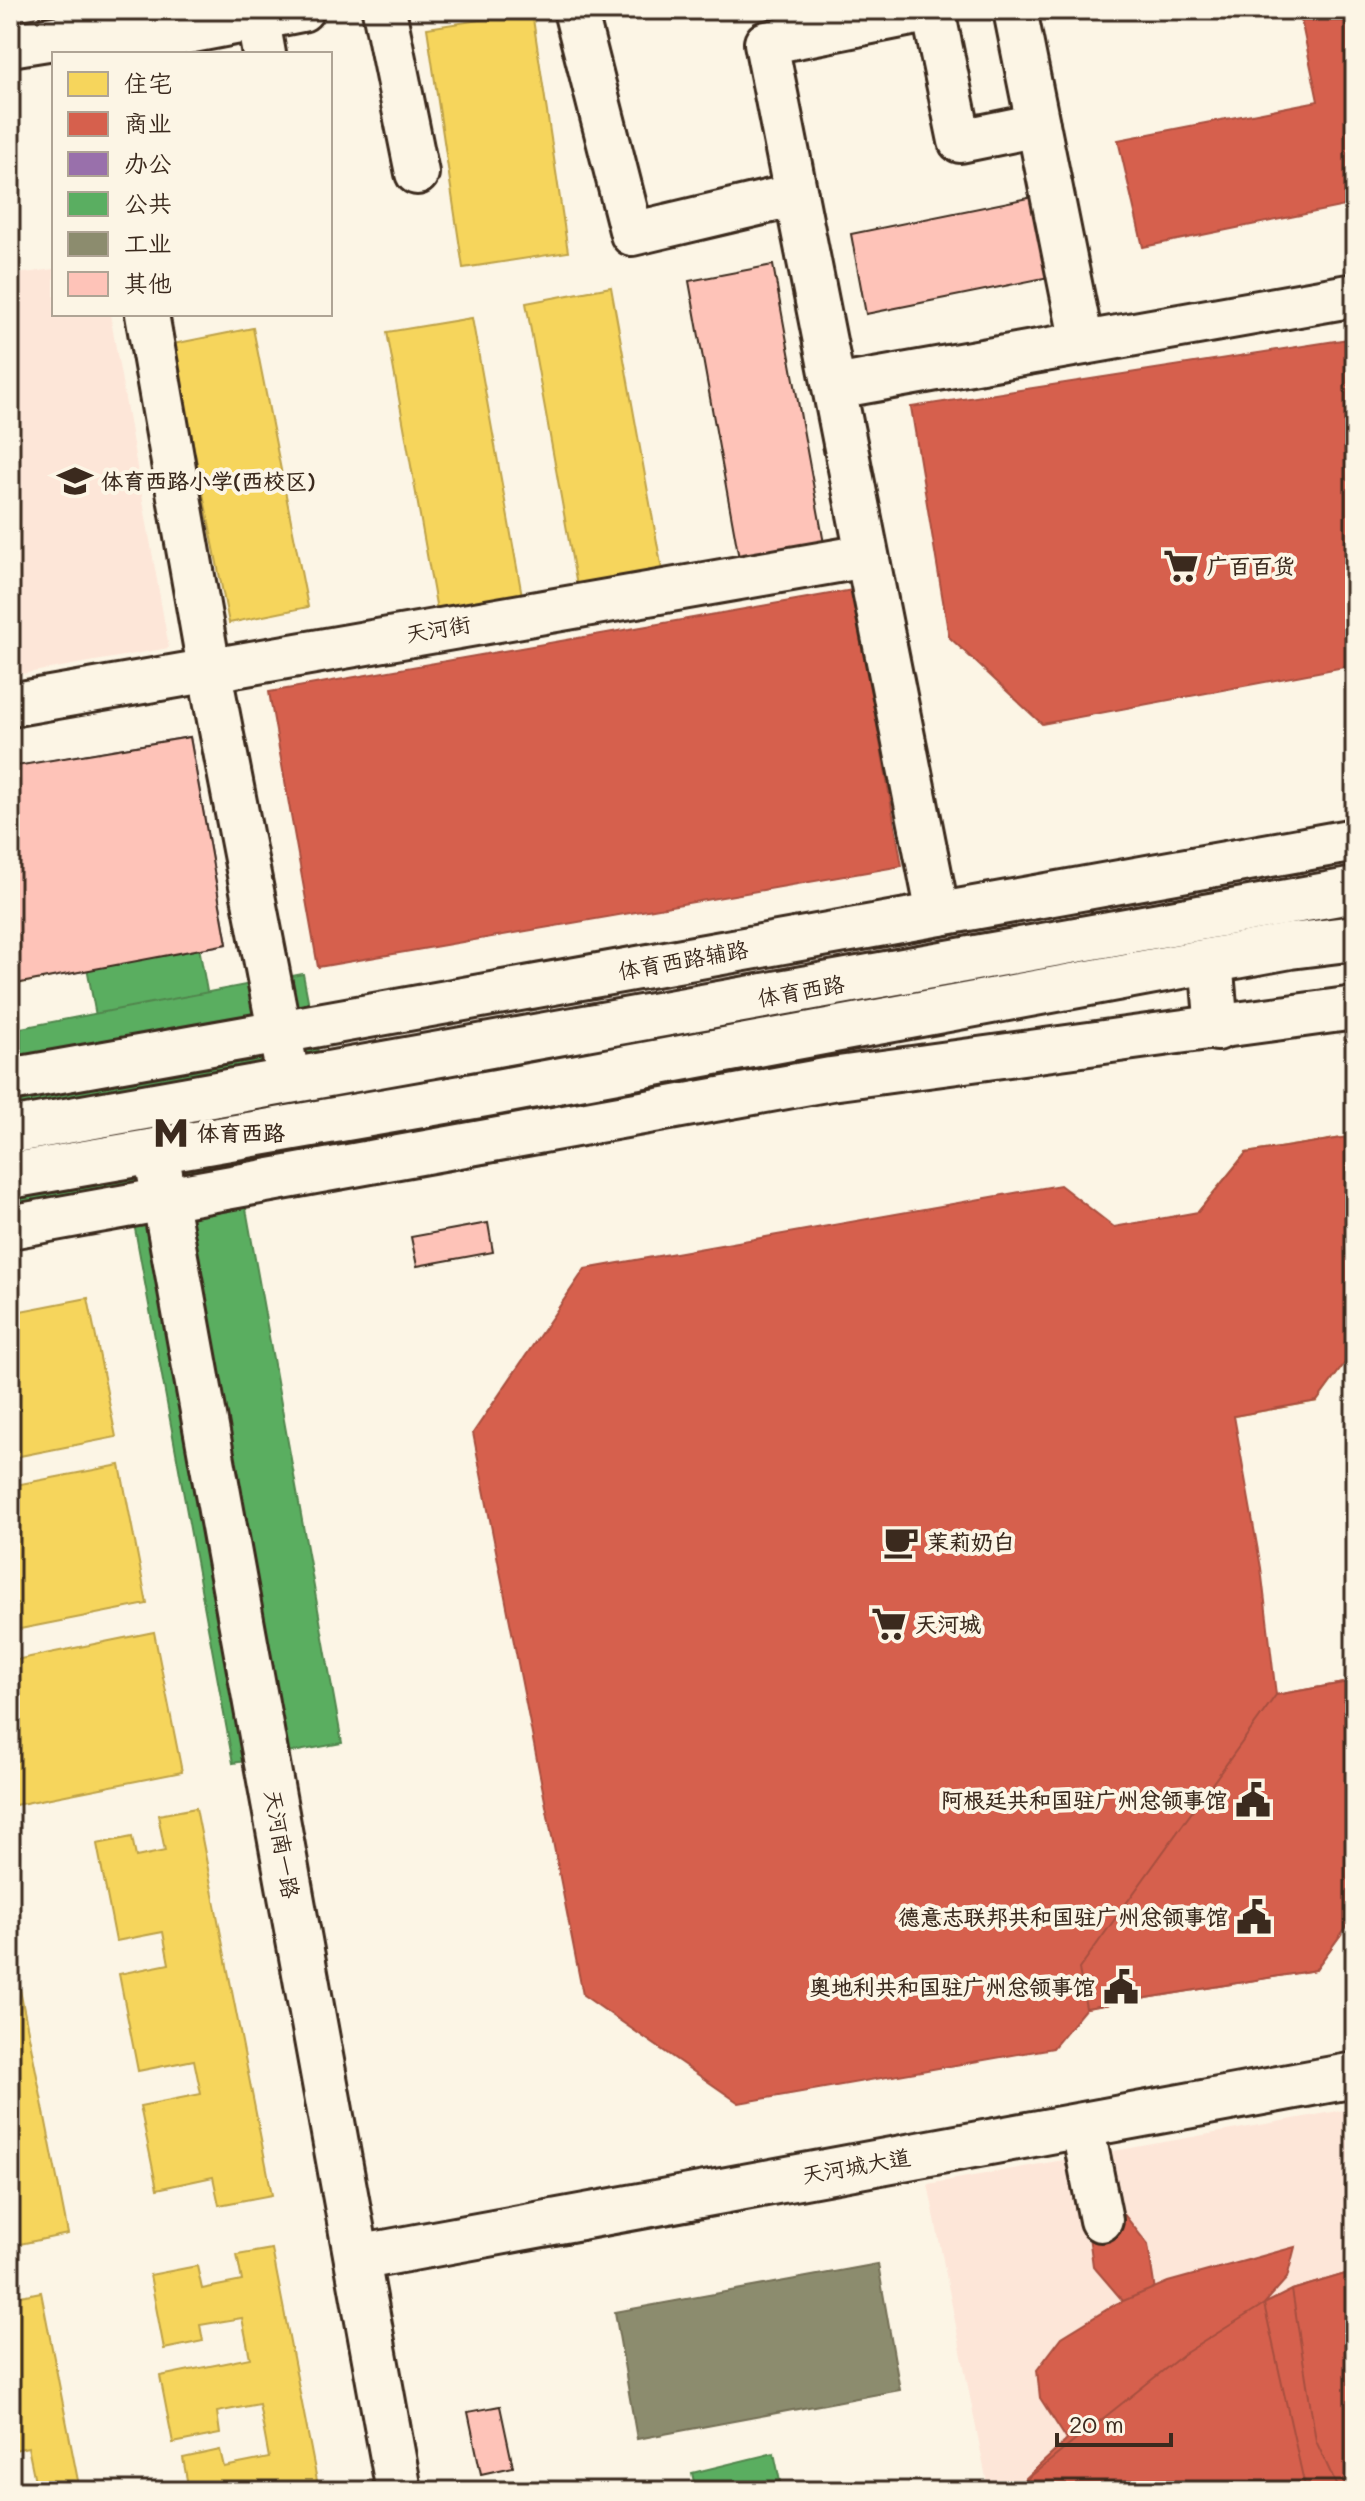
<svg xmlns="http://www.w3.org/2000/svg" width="1365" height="2501" viewBox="0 0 1365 2501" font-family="Mali,'LXGW WenKai TC',sans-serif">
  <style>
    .built { fill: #fde6d8 }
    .homes { fill: #f6d55c; stroke: #bea249; stroke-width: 2 }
    .shops { fill: #d6604d; stroke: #a8503f; stroke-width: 2 }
    .offices { fill: #9970ab; stroke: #7d5b81; stroke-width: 2 }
    .public { fill: #5aae61; stroke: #51864d; stroke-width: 2 }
    .industry { fill: #8c8c6e; stroke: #746f56; stroke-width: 2 }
    .building { fill: #fec3b8; stroke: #3b2a1e; stroke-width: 2 }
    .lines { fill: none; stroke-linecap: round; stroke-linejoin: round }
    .street-casing { stroke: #3b2a1e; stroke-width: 48 }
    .secondary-casing { stroke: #3b2a1e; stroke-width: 50 }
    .street { stroke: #fcf5e5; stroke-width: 42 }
    .secondary { stroke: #fcf5e5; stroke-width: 44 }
    .labels { text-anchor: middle; stroke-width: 8; stroke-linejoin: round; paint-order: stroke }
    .poi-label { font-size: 22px; font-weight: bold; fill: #3b2a1e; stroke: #fcf5e5; text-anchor: start }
    .street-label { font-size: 22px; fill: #3b2a1e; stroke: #fcf5e5 }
  </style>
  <rect width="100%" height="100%" fill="#fcf5e5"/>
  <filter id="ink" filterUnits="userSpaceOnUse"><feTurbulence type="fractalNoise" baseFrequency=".0125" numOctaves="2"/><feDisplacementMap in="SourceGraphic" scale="16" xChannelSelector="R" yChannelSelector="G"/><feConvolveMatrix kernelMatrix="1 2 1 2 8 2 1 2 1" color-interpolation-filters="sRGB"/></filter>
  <g filter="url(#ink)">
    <g class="built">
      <path d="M54,269V314H110L169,648L10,676V275Z"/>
      <path d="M1355,2108V2491H950L987,2483L928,2184Z"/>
    </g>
    <g class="homes">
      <path d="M532,12L568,252L463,268L427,28Z"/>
      <path d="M611,287L662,570L577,586L526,303Z"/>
      <path d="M472,318L523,601L438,616L387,332Z"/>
      <path d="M253,328L308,607L229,623L173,344Z"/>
      <path d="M10,767L51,977L10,985Z"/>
      <path d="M1355,1136V1349L1317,1401L1234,1416L1198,1212L1246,1153Z"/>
      <path d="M88,1298L116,1437L10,1458V1313Z"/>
      <path d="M120,1465L147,1604L10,1631V1486Z"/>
      <path d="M154,1632L182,1772L10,1806V1661Z"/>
      <path d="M196,1808L272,2195L219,2205L213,2177L157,2189L140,2106L201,2094L194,2060L138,2071L119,1974L169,1964L163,1932L116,1941L97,1844L132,1837L136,1857L165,1851L158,1815Z"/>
      <path d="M10,1939L68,2234L15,2245L10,2219Z"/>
      <path d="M272,2249L319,2491H189L183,2458L220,2450L224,2467L269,2458L259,2404L217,2412L220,2434L173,2443L160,2376L250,2358L242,2318L200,2325L203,2341L164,2349L150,2275L197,2266L202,2289L242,2281L237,2255Z"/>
      <path d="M41,2292L80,2491H37L28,2447L10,2451V2403L19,2401L10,2361V2298Z"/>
    </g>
    <g class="shops">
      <path d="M1299,10H1355V204L1143,247L1118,140L1318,101Z"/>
      <path d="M1355,338V665L1042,724L949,637L911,407Z"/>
      <path d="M853,590L902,866L318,967L269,692Z"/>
      <path d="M1355,1136V1349L1317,1401L1234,1416L1261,1568L1276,1695L1355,1681V1915L1315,1970L1086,2008L1053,2048L739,2103L583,1995L473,1433L585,1269L1060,1185L1114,1227L1198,1212L1246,1153Z"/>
      <path d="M1355,1681V1915L1315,1970L1086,2008L1079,1969L1276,1695Z"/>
      <path d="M1120,2209L1148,2245L1156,2297L1129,2308L1093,2266L1088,2228Z"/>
      <path d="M1295,2247L1287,2278L1264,2304L1292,2290L1355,2271V2472L1347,2475L1335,2491H1012L1067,2440L1040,2398L1037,2370L1062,2337L1116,2304L1168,2282Z"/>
      <path d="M1355,2271V2491H1339L1316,2441L1292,2290Z"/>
      <path d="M1264,2304L1306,2491H1012L1184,2354Z"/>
    </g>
    <path class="offices" d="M190,737L227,944L51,977L12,767Z"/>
    <g class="public">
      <path d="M199,947L342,1743L233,1763L87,967Z"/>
      <path d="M303,974L337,1152L10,1212V1030Z"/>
      <path d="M774,2453L782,2491H696L692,2473Z"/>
    </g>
    <path class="industry" d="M878,2264L900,2390L637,2439L615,2312Z"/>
    <g class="building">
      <path d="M1033,197L1049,277L866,314L851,234Z"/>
      <path d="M773,265L825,549L740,564L689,281Z"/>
      <path d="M190,737L227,944L10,985V767Z"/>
      <path d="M488,1223L493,1252L417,1266L411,1237Z"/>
      <path d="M500,2406L513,2467L481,2474L468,2412Z"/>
    </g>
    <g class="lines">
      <g class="street-casing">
        <g id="street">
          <path d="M123,10L131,43L302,10"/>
          <path d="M256,10L264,54"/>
          <path d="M384,10L417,173"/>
          <path d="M575,10L632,234L796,195"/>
          <path d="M932,10L766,43L938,914"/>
          <path d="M933,10L960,141L1038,125"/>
          <path d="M1015,10L1082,343"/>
          <path d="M10,45L98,31L102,54"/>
          <path d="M147,314L209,668L285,1061"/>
          <path d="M835,387L1355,295"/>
          <path d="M10,705L866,556"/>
          <path d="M1211,960L1217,1029"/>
          <path d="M10,1080L1355,840"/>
          <path d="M10,1227L831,1079L1355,1008"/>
          <path d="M1082,2125L1101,2220"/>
        </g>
      </g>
      <g class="secondary-casing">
        <g id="secondary">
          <path d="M10,1131L1355,890"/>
          <path d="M156,1152L399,2491"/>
          <path d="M10,1176L497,1092L1290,946L1355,938"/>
          <path d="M357,2258L1355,2075"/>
        </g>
      </g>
      <use href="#street" class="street"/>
      <use href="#secondary" class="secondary"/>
    </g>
  </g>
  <defs>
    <g id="school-bare" transform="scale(2.76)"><path d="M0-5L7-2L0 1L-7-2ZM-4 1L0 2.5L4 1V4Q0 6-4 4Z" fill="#3b2a1e" stroke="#fcf5e5" stroke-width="2.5" paint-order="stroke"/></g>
    <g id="supermarket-bare" transform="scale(2.76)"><path d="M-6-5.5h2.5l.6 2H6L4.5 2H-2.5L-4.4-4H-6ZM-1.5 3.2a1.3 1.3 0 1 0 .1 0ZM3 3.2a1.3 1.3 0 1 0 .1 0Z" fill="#3b2a1e" stroke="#fcf5e5" stroke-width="2.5" paint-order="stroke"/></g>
    <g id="metro-bare" transform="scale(2.76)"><path d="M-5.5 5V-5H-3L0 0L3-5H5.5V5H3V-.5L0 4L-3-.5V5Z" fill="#3b2a1e" stroke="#fcf5e5" stroke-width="2.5" paint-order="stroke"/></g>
    <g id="cafe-bare" transform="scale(2.76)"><path d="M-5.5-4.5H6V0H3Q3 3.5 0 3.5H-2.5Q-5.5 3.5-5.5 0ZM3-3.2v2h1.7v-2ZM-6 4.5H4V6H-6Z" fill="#3b2a1e" stroke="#fcf5e5" stroke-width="2.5" paint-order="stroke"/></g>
    <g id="civic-bare" transform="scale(2.76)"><path d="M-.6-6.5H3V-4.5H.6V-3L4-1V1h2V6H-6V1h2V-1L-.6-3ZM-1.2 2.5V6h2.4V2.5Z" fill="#3b2a1e" stroke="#fcf5e5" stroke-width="2.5" paint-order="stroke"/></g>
  </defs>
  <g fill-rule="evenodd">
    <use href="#school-bare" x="75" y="481"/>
    <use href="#supermarket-bare" x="1181" y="566"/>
    <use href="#metro-bare" x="171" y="1133"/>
    <use href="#cafe-bare" x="901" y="1542"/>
    <use href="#supermarket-bare" x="889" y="1624"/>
    <use href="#civic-bare" x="1253" y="1800"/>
    <use href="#civic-bare" x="1254" y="1917"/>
    <use href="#civic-bare" x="1121" y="1987"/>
  </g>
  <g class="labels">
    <g class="poi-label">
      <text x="101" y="489">体育西路小学(西校区)</text>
      <text x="1207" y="574">广百百货</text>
      <text x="197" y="1141">体育西路</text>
      <text x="927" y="1550">茉莉奶白</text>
      <text x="915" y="1632">天河城</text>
      <text x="1227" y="1808" text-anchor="end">阿根廷共和国驻广州总领事馆</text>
      <text x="1228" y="1925" text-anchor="end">德意志联邦共和国驻广州总领事馆</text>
      <text x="1095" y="1995" text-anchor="end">奥地利共和国驻广州总领事馆</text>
    </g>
    <g class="street-label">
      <text transform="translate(438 629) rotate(-10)" y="8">天河街</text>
      <text transform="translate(683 960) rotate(-10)" y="8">体育西路辅路</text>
      <text transform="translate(801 991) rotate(-10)" y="8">体育西路</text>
      <text transform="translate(282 1844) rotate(80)" y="8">天河南一路</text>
      <text transform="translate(856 2166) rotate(-10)" y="8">天河城大道</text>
    </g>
  </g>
  <rect width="1365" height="2501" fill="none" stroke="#fcf5e5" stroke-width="40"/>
  <rect x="20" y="20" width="1325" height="2461" fill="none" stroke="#3b2a1e" stroke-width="3" filter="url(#ink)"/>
  <rect x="52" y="52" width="280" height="264" fill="#fcf5e5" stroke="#afa495" stroke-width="2"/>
  <rect x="68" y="72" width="40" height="24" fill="#f6d55c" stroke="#afa495" stroke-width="2"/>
  <text x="124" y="92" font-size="24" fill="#3b2a1e">住宅</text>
  <rect x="68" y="112" width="40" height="24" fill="#d6604d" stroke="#afa495" stroke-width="2"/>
  <text x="124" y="132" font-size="24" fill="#3b2a1e">商业</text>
  <rect x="68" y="152" width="40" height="24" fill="#9970ab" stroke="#afa495" stroke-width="2"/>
  <text x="124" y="172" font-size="24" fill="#3b2a1e">办公</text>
  <rect x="68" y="192" width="40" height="24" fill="#5aae61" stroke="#afa495" stroke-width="2"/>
  <text x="124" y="212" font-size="24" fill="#3b2a1e">公共</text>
  <rect x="68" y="232" width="40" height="24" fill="#8c8c6e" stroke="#afa495" stroke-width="2"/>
  <text x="124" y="252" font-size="24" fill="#3b2a1e">工业</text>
  <rect x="68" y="272" width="40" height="24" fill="#fec3b8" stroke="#afa495" stroke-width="2"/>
  <text x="124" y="292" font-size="24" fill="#3b2a1e">其他</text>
  <path d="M1057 2433v12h114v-12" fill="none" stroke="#3b2a1e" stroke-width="4"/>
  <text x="1069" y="2433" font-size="24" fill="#3b2a1e" stroke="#fcf5e5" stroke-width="6" paint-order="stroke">20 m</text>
</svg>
